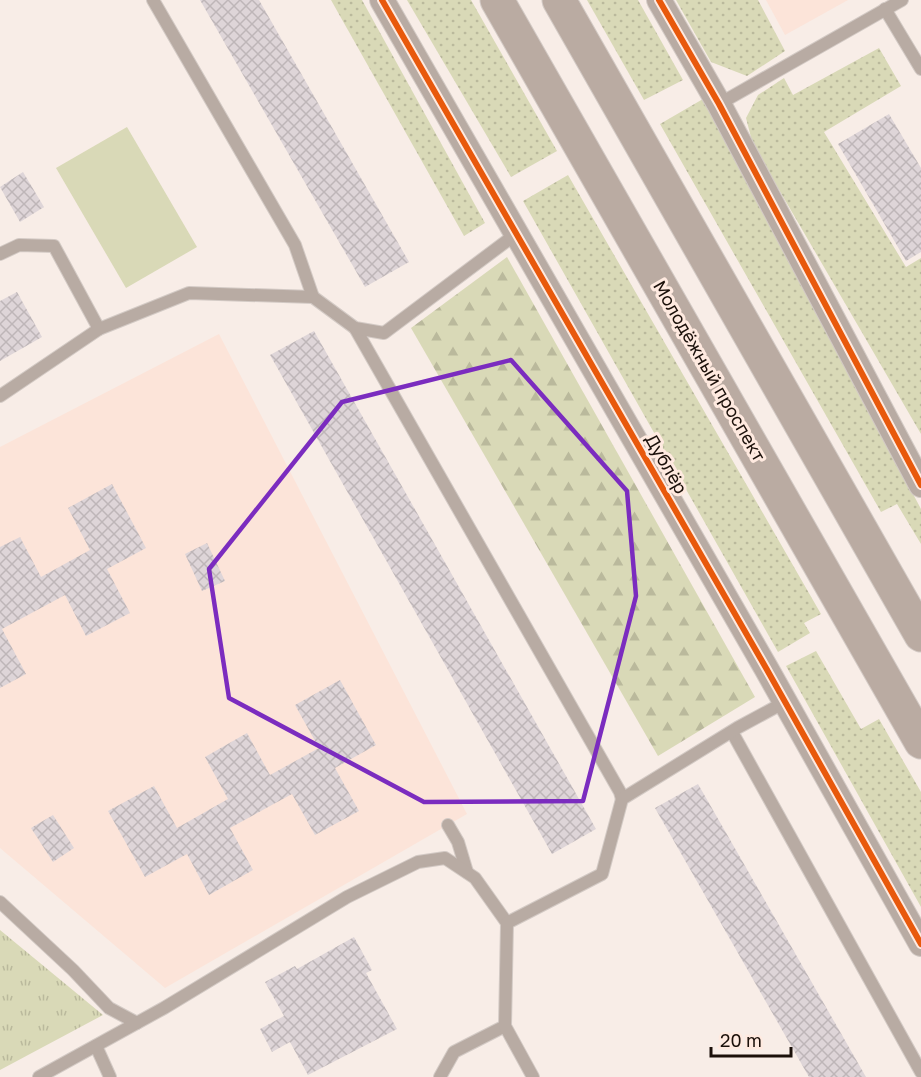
<svg xmlns="http://www.w3.org/2000/svg" width="921" height="1077" viewBox="0 0 921 1077" font-family="'Golos Text',sans-serif">
  <style>
    .built { fill: #fce4d9 }
    .grass { fill: url(#grass-dots) }
    .forest { fill: url(#forest-firs) }
    .park { fill: url(#park-tufts) }
    .pitch { fill: #d9d9b7 }
    .building { fill: url(#building-cross-hatch) }
    .lines { fill: none; stroke-linecap: round; stroke-linejoin: round }
    .lane-casing { stroke: #d3cac5; stroke-width: 14 }
    .street-casing { stroke: #d3cac5; stroke-width: 26 }
    .primary-casing { stroke: #d3cac5; stroke-width: 35 }
    .lane { stroke: #b8aba3; stroke-width: 12 }
    .street { stroke: #b8aba3; stroke-width: 24 }
    .primary { stroke: #baaba2; stroke-width: 33 }
    .cycleway-casing { stroke: #ffeae0; stroke-width: 10 }
    .cycleway { stroke: #e8590c; stroke-width: 6 }
    .marked { fill: none; stroke: #7b2cbf; stroke-width: 4.5; stroke-linejoin: round }
    .labels { text-anchor: middle; stroke-width: 6; stroke-linejoin: round; paint-order: stroke }
    .street-label { font-size: 18px; fill: #1b100a; stroke: #ffeae0 }
  </style>
  <defs>
    <pattern id="grass-dots" width="8" height="8" patternUnits="userSpaceOnUse" patternTransform="scale(1.5)"><rect width="8" height="8" fill="#d9d9b7"/><path d="M2 2h.1M6 6h.1" fill="none" stroke="#bab99c" stroke-width="1.8" stroke-linecap="round"/></pattern>
    <pattern id="forest-firs" width="22" height="20" patternUnits="userSpaceOnUse" patternTransform="scale(1.5)"><rect width="22" height="20" fill="#d9d9b7"/><path d="M5 1l3.5 6h-7zM16 11l3.5 6h-7z" fill="#bab99c"/></pattern>
    <pattern id="park-tufts" width="24" height="20" patternUnits="userSpaceOnUse" patternTransform="scale(1.5)"><rect width="24" height="20" fill="#d9d9b7"/><path d="M3 7l-1-3M5 7V3M7 7l1-3M15 17l-1-3M17 17v-4M19 17l1-3" fill="none" stroke="#bab99c"/></pattern>
    <pattern id="building-cross-hatch" width="8" height="8" patternUnits="userSpaceOnUse" patternTransform="scale(1.5)"><rect width="8" height="8" fill="#ded5d8"/><path d="M0 0l8 8M0 8l8-8" fill="none" stroke="#beb6b8"/></pattern>
  </defs>
  <rect width="100%" height="100%" fill="#f8ede7"/>
  <g class="built">
    <path d="M766,0H848L785,35Z"/>
    <path d="M219,334L467,814L165,988L0,848V447Z"/>
  </g>
  <g class="grass">
    <path d="M331,0H362L485,223L464,236Z"/>
    <path d="M407,0H471L557,151L511,177Z"/>
    <path d="M587,0H638L683,80L644,100Z"/>
    <path d="M676,0H758L785,51L747,76L711,62Z"/>
    <path d="M879,48L901,86L824,132L906,267L921,258V434L753,145L746,118L758,95L784,78L793,95Z"/>
    <path d="M703,99L921,509V544L897,504L881,512L660,124Z"/>
    <path d="M568,175L821,614L804,623L810,633L778,652L523,201Z"/>
    <path d="M816,651L861,729L879,719L921,792V907L786,666Z"/>
  </g>
  <path class="forest" d="M507,257L755,697L658,756L411,328Z"/>
  <path class="park" d="M0,930L103,1015L0,1070Z"/>
  <path class="pitch" d="M127,127L197,247L126,288L56,168Z"/>
  <g class="building">
    <path d="M200,0H259L409,262L365,287Z"/>
    <path d="M889,114L921,168V252L906,261L838,144Z"/>
    <path d="M23,172L44,207L20,222L0,187Z"/>
    <path d="M17,292L42,337L0,361V301Z"/>
    <path d="M314,331L596,829L552,854L270,355Z"/>
    <path d="M112,484L146,548L107,569L130,613L86,636L65,595L2,629L26,674L0,688V547L20,537L41,577L90,550L68,508Z"/>
    <path d="M207,543L225,581L202,591L185,554Z"/>
    <path d="M340,680L376,745L335,768L359,811L315,835L292,794L230,828L253,870L209,895L187,854L145,877L108,811L154,786L177,828L228,799L205,757L247,733L270,775L319,748L295,705Z"/>
    <path d="M698,784L725,831L866,1077H809L655,808Z"/>
    <path d="M53,815L74,848L53,862L31,828Z"/>
    <path d="M354,937L372,970L366,973L397,1029L308,1075L290,1042L272,1052L260,1029L284,1016L265,982L295,966L297,969Z"/>
  </g>
  <g class="lines">
    <g class="lane-casing">
      <g id="lane">
        <path d="M153,0L295,245L313,297"/>
        <path d="M885,9L921,69"/>
        <path d="M719,104L902,0"/>
        <path d="M0,254L19,245L54,246L99,329"/>
        <path d="M355,328L620,792L622,799"/>
        <path d="M0,396L99,329L189,293L313,297L355,328L384,333L516,234"/>
        <path d="M732,732L921,1072"/>
        <path d="M448,825L458,842L467,872"/>
        <path d="M0,902L73,970L109,1008L137,1023"/>
        <path d="M96,1046L110,1077"/>
        <path d="M39,1077L164,1008L347,897L418,862L445,858L475,878L507,923"/>
        <path d="M440,1077L454,1052L505,1026"/>
        <path d="M533,1077L505,1026L507,923L602,874L622,799L737,728L785,702"/>
      </g>
    </g>
    <g class="street-casing">
      <g id="street">
        <path d="M382,0L766,668L921,944"/>
        <path d="M659,0L719,104L921,485"/>
      </g>
    </g>
    <g class="primary-casing">
      <g id="primary">
        <path d="M497,0L921,742"/>
        <path d="M559,0L921,635"/>
      </g>
    </g>
    <use href="#lane" class="lane"/>
    <use href="#street" class="street"/>
    <use href="#primary" class="primary"/>
    <g class="cycleway-casing">
      <g id="cycleway">
        <path d="M382,0L766,668L921,944"/>
        <path d="M659,0L719,104L921,485"/>
      </g>
    </g>
    <use href="#cycleway" class="cycleway"/>
  </g>
  <path class="marked" d="M511,360L627,491L636,596L583,801L424,802L229,698L209,569L342,402Z"/>
  <g class="labels">
    <g class="street-label">
      <text transform="translate(709 371) rotate(60)" y="6">Молодёжный проспект</text>
      <text transform="translate(666 464) rotate(60)" y="6">Дублёр</text>
    </g>
  </g>
  <path d="M711 1047v9h80v-9" fill="none" stroke="#1b100a" stroke-width="3"/>
  <text x="720" y="1047" font-size="18" fill="#1b100a" stroke="#ffeae0" stroke-width="4.5" paint-order="stroke">20 m</text>
</svg>
